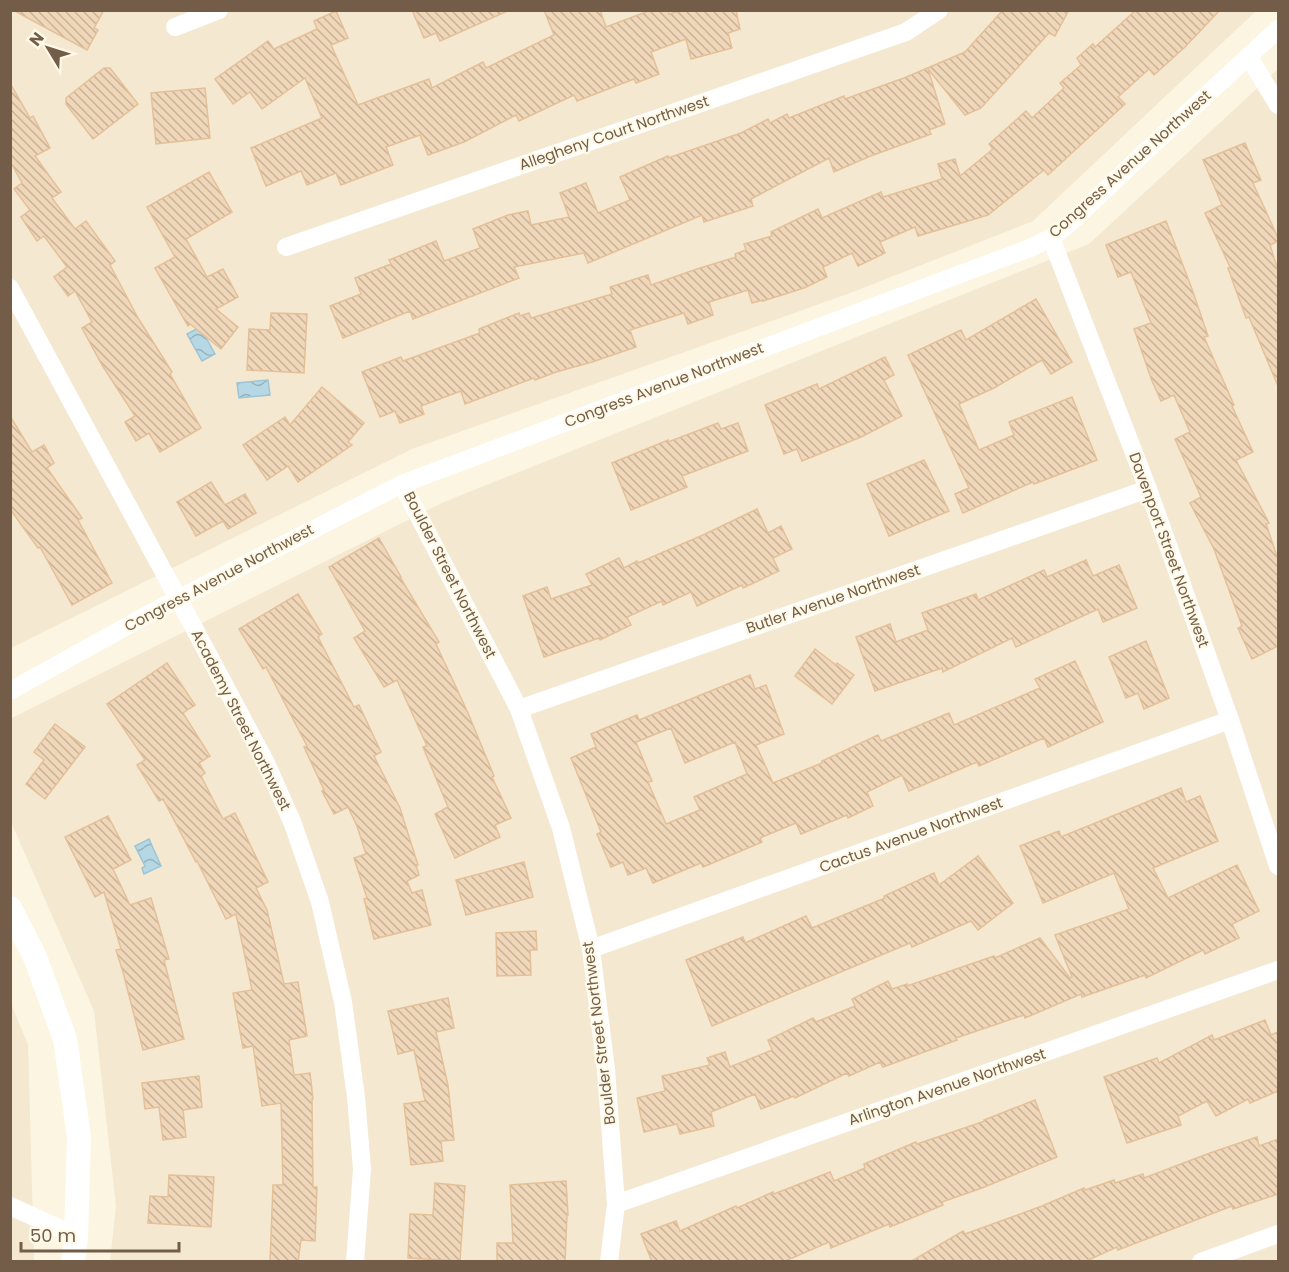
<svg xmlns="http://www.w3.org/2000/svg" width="1289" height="1272" viewBox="0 0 1289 1272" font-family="Poppins,sans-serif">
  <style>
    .residential { fill: #f4e8d0 }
    .water { fill: url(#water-waves); stroke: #9cc6d7; stroke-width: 1.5 }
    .building { fill: url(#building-back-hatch); stroke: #e4c099; stroke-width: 1.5; fill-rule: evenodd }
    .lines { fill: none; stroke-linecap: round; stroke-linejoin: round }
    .minor { stroke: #fff; stroke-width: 18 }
    .secondary { stroke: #fff; stroke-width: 24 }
    .labels { text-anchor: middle; stroke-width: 4.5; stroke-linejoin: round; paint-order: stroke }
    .street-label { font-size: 15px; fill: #735d48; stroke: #fff9e7 }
  </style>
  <defs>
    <pattern id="water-waves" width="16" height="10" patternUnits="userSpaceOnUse" patternTransform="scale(1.5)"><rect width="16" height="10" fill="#b6d8e5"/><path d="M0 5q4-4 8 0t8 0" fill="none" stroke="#98b2bc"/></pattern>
    <pattern id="building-back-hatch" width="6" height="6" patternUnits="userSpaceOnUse" patternTransform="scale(1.5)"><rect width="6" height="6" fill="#f1d7b9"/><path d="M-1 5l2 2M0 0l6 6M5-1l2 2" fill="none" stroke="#c8b298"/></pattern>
  </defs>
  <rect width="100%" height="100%" fill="#fcf5e1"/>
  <g class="residential">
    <path d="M11,11H1256L1033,221L853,292L412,449L11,648Z"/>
    <path d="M1278,69V1261H110L116,1206L94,1011L11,822L10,719L444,502L1089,244Z"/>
    <path d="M10,1001L28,1045L34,1261H11Z"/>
  </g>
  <g class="water">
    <path d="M200,327L215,354L202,361L187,334Z"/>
    <path d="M268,380L270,395L239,398L237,383Z"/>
    <path d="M149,839L161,866L144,874L142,868L145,866L135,846Z"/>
  </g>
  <g class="building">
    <path d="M13,10H104L94,28L98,30L87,50Z"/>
    <path d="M412,10H510L440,41L436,33L424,38Z"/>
    <path d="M544,10H600L606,27L651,10H668L669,14L682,10H736L740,29L728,33L732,48L691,59L686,39L651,52L659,74L636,83L634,79L577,101L574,95L519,121L516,115L464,142L428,155L420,135L386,147L393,165L341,185L336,173L307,185L301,171L266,186L251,148L322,118L305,78L262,109L250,92L233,104L215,79L268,41L274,49L317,29L314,21L336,11L348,38L331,45L358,105L429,79L432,88L483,62L486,68L554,35Z"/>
    <path d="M1003,10H1069L1055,36L1049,33L981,108L965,115L928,69L945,124L929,130L931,134L868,157L834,172L829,158L751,199L753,206L704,222L702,215L588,263L584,253L514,267L519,278L413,319L410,311L343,338L330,306L361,294L355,278L391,264L389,260L436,241L444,261L480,248L473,229L508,215L528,211L531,225L569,217L560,193L586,183L598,213L630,200L620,177L668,156V158L741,133L768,119L770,123L787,114L789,118L844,96L845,99L904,78L965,52Z"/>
    <path d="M1136,10H1220L1185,47L1154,75L1149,69L1118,97L1125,104L1048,175L1044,170L988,215L918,236L915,227L880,242L885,253L858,266L852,253L823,267L827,277L804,288L763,301V300L752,303L748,290L709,302L713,315L688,324L684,313L630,330L636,347L592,362L556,372L535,380L534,378L465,404L461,391L421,406L424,414L400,423L395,411L380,417L362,372L401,357L403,361L480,333L479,329L519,313L520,316L529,313L531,318L612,294L610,287L648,275L651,285L697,269L736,257L735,254L746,250L744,244L772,236L771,232L818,209L822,218L881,192L883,197L942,179L938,164L955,159L960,176L993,149L989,144L1026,111L1032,118L1064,88L1060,83L1081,65L1077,58L1093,44L1095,47Z"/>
    <path d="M104,68H110L138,104L93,139L66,104V98Z"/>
    <path d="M10,83L30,118L33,116L50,148L35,156L61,192L52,198L75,229L86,221L115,261L110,265L138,318L172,372L170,374L201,428L160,452L149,433L136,441L125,422L135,416L102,365L82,328L92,322L75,291L68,296L54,277L67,267L44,236L37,241L21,217L30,210L14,189L22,183L10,161Z"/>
    <path d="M205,88L210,138L156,144L151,93Z"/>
    <path d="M1245,143L1261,180L1253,183L1278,238V241L1270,245L1278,270V386L1249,317L1246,318L1228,268L1230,267L1205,213L1222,205L1203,160Z"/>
    <path d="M209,172L232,212L186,239L207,277L223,269L238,297L216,309L238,327L221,349L190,324L188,326L155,268L175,257L147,207Z"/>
    <path d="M1166,221L1192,289L1208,336L1204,337L1234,405L1232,406L1253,452L1236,460L1269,523L1266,524L1278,559V646L1252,659L1238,628L1242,626L1214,549L1190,503L1201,497L1175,439L1190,432L1174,395L1161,401L1152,381L1134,329L1151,323L1131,272L1118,277L1106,245Z"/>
    <path d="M1036,299L1072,362L1051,374L1042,360L994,388L959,404L979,450L1014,435L1009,422L1072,397L1097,460L1034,484L1033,482L963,513L955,494L969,488L908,355L961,330L966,340Z"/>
    <path d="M271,313L307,314L304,373L247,370L249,329L270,330Z"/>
    <path d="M885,357L894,375L884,380L902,416L861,437L802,461L797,449L784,454L765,405L817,384L819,389Z"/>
    <path d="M322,387L364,423L348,442L352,445L298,482L288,466L267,480L243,445L285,417L290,425Z"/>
    <path d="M10,416L32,452L44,445L54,463L47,468L82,518L78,520L112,583L72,605L40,547L38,548L10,509Z"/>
    <path d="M718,423L721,429L738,423L748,451L682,476L687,487L631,510L612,463L668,440V442Z"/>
    <path d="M924,460L949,511L889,536L867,484Z"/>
    <path d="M211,482L225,505L245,494L256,513L228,529L223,521L196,536L177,502Z"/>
    <path d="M757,509L768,533L781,526L792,549L773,558L779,571L743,588L742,585L697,606L691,592L663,605L662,601L627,617L631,625L600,640L599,638L544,657L523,596L547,587L551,599L592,585L586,574L619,558L624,568L637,561L638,563L703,535Z"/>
    <path d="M379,538L401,577H400L439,642L436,644L468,713L494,776L492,777L511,818L495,825L500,837L455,858L435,814L448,807L423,747L427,746L397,680L384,687L354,638L365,631L329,567Z"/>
    <path d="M1086,560L1093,576L1119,565L1137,608L1103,622L1098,609L1016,647L1012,638L943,672L942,668L875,691L856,637L890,624L896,642L928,630L922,613L976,594L978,600L1044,570L1047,577Z"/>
    <path d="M298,594L322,634L318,637L354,707L359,705L381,752L374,756L400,808L418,865H416L419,875L407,881L412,893L422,890L431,925L374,939L364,899L367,898L354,858L366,854L357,826L348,807L334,814L322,791L324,790L304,747L307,746L266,667L263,669L239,629Z"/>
    <path d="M1146,641L1169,698L1144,709L1138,693L1126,698L1109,657Z"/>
    <path d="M815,649L836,665L837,663L854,675L832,704L795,676Z"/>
    <path d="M1075,661L1103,722L1048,747L1044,738L979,766L977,762L909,791L902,775L867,792L873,806L848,818L847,815L801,834L796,823L760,838L762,842L703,867L701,863L653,883L646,868L628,875L623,862L611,867L597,834L601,832L571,758L596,747L591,734L637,715L639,720L750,675L755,689L766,685L784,734L756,745L773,783L822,763V761L878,735L881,741L949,713L954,725L1040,688L1035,679ZM671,728L685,763L735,742L747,774L694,797L700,810L666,824L648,782L652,781L636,742Z"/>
    <path d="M167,663L195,705L183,713L210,756L199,763L205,773L201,776L223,819L235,813L268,882L256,888L267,910L284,984L298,982L307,1036L289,1040L294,1075L310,1073L313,1099H312L313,1187H317L315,1241L301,1240L298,1262H270L273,1185H283L281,1103L262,1106L253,1046L243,1048L233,993L252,990L236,914L226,919L197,861L196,862L163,799L159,801L137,765L145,760L107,704Z"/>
    <path d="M55,724L85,747L45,799L26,784L44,760L34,752Z"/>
    <path d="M1181,788L1186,802L1200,796L1218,841L1153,868L1168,898L1237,865L1259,911L1232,924L1239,938L1205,954L1203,950L1146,978L1145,975L1082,997L1081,994L1025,1018L1024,1015L956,1038L957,1040L883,1067L880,1062L849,1076L847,1073L795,1098L794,1096L761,1109L755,1094L711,1112L714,1126L680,1134L677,1124L644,1132L637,1098L665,1091L662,1076L710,1065L707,1058L725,1052L730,1067L772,1050L768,1040L813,1018L816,1022L855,1006L852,999L888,981L892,989L907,984V986L994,956L995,958L1040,938L1070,978L1072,977L1055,935L1129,909L1114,873L1043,903L1020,846L1059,831L1061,837Z"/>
    <path d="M108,816L131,860L113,869L130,905L151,898L169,959L164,960L184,1039L143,1050L123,972L116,950L121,949L104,892L95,897L65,837Z"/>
    <path d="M978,856L1013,903L978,930L971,921L912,947L910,943L712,1026L686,960L743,937L745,943L806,916L812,928L885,898L884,896L934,873L939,885Z"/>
    <path d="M524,862L533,897L466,915L456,880Z"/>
    <path d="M536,931L537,950H530L531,975L497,976L496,933Z"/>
    <path d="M448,998L454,1028L436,1032L448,1085L454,1140L441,1141L443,1161L411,1165L404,1104L425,1101L414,1050L398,1054L388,1011Z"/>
    <path d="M1265,1020L1271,1035L1278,1032V1091L1250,1103L1248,1099L1216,1116L1207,1101L1178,1116L1181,1125L1127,1143L1104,1077L1157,1058L1159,1063L1212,1035L1214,1040Z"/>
    <path d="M199,1076L202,1107L183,1110L186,1137L163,1140L159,1107L145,1109L142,1083Z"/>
    <path d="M1035,1100L1057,1157L982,1188L942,1202L943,1205L890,1227L889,1224L831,1248L829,1242L783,1262H652L641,1234L676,1221L680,1231L736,1206L737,1208L773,1192L774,1194L830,1172L834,1181L865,1168L864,1164L916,1142L917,1144L985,1121L984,1120Z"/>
    <path d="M1257,1137L1259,1146L1278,1139V1194L1233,1209L1232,1206L1118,1250L1117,1247L1084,1262H910L963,1231L965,1234L1042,1206L1084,1188L1085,1190L1114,1180L1115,1183L1143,1174L1144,1178L1210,1153Z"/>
    <path d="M169,1175L214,1177L211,1227L148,1223L150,1196L168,1197Z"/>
    <path d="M566,1181L568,1215H567L565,1262H497V1243H513L510,1185Z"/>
    <path d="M435,1183L465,1186L460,1261L408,1258L410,1214L433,1215Z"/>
  </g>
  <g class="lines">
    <g class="minor">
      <path d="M175,27L219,10"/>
      <path d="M1249,57L1278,105"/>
      <path d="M1051,238L1148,489L1230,720L1278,866"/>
      <path d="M286,247L906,32L939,10"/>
      <path d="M10,288L193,626L266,763L293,824L320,902L343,1002L356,1097L362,1169L355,1262"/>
      <path d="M402,484L519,709L561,828L591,949L606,1070L616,1204L609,1262"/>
      <path d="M10,691L156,610L402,484L1030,248L1051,238L1069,224L1145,152L1278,29"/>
      <path d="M519,709L1148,489"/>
      <path d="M591,949L1230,720"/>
      <path d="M616,1204L1278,970"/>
      <path d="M10,1206L76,1236"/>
      <path d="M1201,1262L1278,1234"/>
    </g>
    <path class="secondary" d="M10,908L35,957L65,1039L79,1137L76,1236L73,1262"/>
  </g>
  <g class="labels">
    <g class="street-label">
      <text transform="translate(614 133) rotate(-19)" y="5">Allegheny Court Northwest</text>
      <text transform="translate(1130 164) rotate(-42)" y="5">Congress Avenue Northwest</text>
      <text transform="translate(664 385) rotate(-21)" y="5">Congress Avenue Northwest</text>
      <text transform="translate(1169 550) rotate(70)" y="5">Davenport Street Northwest</text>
      <text transform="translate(450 575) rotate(63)" y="5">Boulder Street Northwest</text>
      <text transform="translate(219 578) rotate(-28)" y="5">Congress Avenue Northwest</text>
      <text transform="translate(833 599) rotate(-19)" y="5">Butler Avenue Northwest</text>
      <text transform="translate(241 720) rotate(63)" y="5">Academy Street Northwest</text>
      <text transform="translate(911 835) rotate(-20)" y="5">Cactus Avenue Northwest</text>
      <text transform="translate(599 1033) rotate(-97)" y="5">Boulder Street Northwest</text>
      <text transform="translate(947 1087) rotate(-19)" y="5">Arlington Avenue Northwest</text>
    </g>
  </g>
  <rect width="1289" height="1272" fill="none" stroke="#735d48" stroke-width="24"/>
  <g transform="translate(48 48) rotate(308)" stroke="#fff9e7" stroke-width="4.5" paint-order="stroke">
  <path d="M0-4.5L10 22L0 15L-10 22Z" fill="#735d48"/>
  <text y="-9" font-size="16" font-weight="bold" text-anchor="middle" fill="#735d48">N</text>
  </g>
  <path d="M21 1242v9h158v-9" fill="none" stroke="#735d48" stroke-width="3"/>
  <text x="30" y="1242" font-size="18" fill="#735d48" stroke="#fff9e7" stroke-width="4.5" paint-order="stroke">50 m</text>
</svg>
